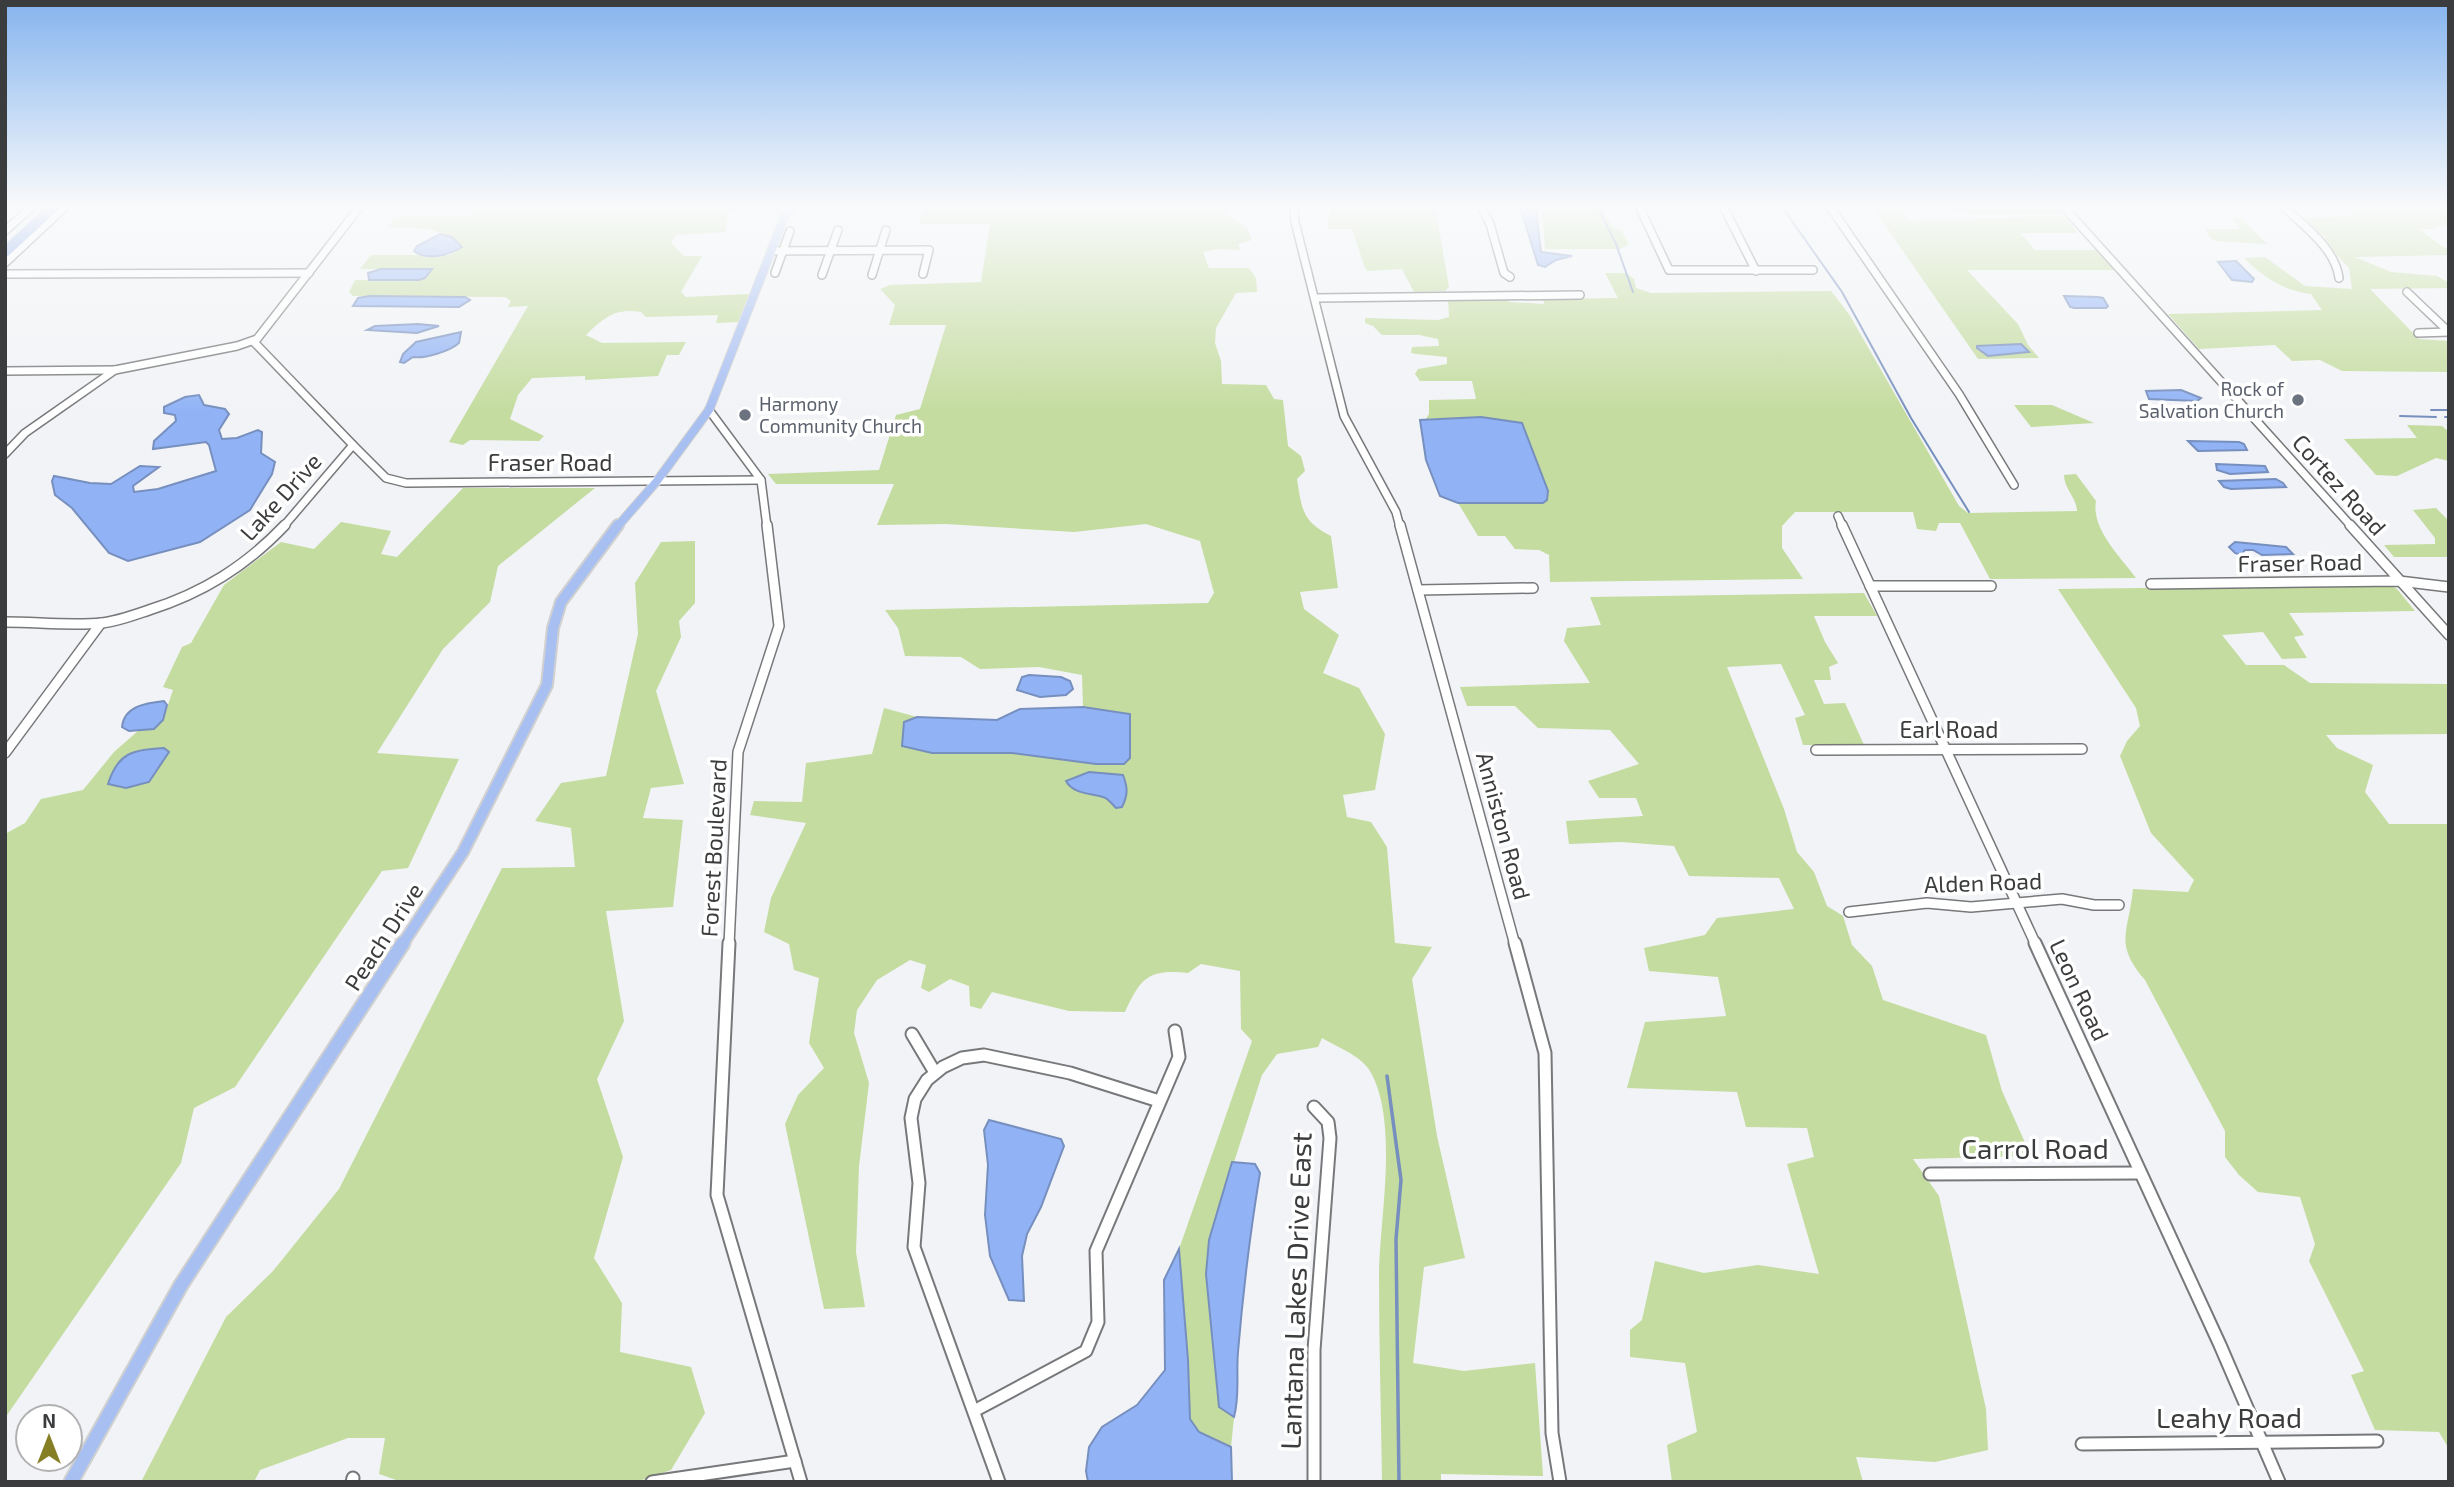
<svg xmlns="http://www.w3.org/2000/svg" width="2454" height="1487" viewBox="0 0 2454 1487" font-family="'Exo 2',sans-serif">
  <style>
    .green { fill: #c4dc9f }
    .water { fill: #91b3f6; stroke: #778fbe; stroke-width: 2 }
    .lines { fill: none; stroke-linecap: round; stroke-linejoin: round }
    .stream-far1 { stroke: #778fbe; stroke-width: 2 }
    .stream { stroke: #778fbe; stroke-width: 3.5 }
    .minor-far2-casing { stroke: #76787a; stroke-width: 10 }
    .minor-far1-casing { stroke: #76787a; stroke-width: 12 }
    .minor-casing { stroke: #76787a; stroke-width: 15 }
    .major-far2-casing { stroke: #d0d0d0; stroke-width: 10 }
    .major-far1-casing { stroke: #d0d0d0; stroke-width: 14 }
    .major-casing { stroke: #d0d0d0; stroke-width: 17 }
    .highway-casing { stroke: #d0d0d0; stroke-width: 12 }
    .minor-far2 { stroke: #fff; stroke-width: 7 }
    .minor-far1 { stroke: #fff; stroke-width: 9 }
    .minor { stroke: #fff; stroke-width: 11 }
    .major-far2 { stroke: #a8bff2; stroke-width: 8 }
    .major-far1 { stroke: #a8bff2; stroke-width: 10 }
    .major { stroke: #a8bff2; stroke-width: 13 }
    .highway { stroke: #6e95e9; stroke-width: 10 }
    .worship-dot { fill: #6b7280; stroke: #fff; stroke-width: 2.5 }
    .labels { text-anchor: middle; stroke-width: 7; stroke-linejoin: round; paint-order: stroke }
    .far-worship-label { font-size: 19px; fill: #5b616d; stroke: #fff; text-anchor: end }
    .street-label { font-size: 23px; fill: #3b3c3d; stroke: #fff }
    .near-street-label { font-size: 28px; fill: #3b3c3d; stroke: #fff }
  </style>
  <rect width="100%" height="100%" fill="#f1f3f6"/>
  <g class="green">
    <path d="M478,204H740V210L728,213L725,232L676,235L671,243L684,256H702L681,292L686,297L749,294L738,322L716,323L718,315L646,317L641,312C615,308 605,317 586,335L602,343L686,342L679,355H667L658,376L585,380V376L532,378L518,395L510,419L544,436L539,441L470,440L463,445L449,442L528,306L508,307L511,301L505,297L353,296L349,292L355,280H419L431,269H360L371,255H449L462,247C442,226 415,228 388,227L395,217L469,216Z"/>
    <path d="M1228,204L1226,214L1247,228L1252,240L1238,244L1241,250L1218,249L1203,252L1209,268H1249L1256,278L1257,292L1236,293L1216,328L1215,343L1221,361L1222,384L1266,385L1274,399L1283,400L1288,446L1301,456L1305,471L1297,479C1302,510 1302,521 1331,536L1338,588L1300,592L1304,609L1339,635L1323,673L1359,688L1385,734L1375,790L1343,795L1347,817L1371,822L1387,847L1395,943L1432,947L1412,979L1437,1136L1465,1258L1424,1267L1413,1363L1464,1371L1535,1363L1543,1476L1441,1474V1482H1382C1381,1412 1379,1342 1379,1273C1380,1216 1399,1121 1370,1071C1360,1055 1337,1047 1322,1038L1318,1047L1277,1054L1262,1075L1209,1240L1219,1406L1234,1417L1231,1447L1199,1432L1190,1419L1188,1360L1179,1249L1252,1041L1241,1029L1240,971L1201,964L1188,973C1149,969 1141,977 1125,1012L1069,1011L992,992L981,1009L970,1006L969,986L950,979L929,992L921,988L926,965L910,960L877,980L857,1010L854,1033L869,1083L859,1166L856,1252L865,1307L824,1309L785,1124L798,1095L824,1068L809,1043L819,978L794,970L789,944L764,932L771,898L806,823L750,815L754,801L802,802L806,763L872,754L884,708L917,717L904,722L932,753H1012L1096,764L1130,714L1083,707L1082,675L1039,667L980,669L961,657L905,656L898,628L885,610L1208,603L1214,593L1200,541L1146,524L1074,532L946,524L877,525L894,484H776L768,474L879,470L896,415L920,409L946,325H889L895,305L880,289L890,285L981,282L990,224H919L926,208L896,207L897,205Z"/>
    <path d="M1331,204H1453L1435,206L1449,287L1445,291L1414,292L1402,269L1368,271L1365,268L1352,229H1329L1327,220L1330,216L1329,206Z"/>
    <path d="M1539,204H1603L1604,213L1613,228L1621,230L1629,244L1620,249H1545L1542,206Z"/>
    <path d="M2348,204H2449V225L2434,226L2436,229H2419L2443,247L2449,248V255L2355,257L2391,272L2437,276L2449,283V288L2370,289L2419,339L2449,341V372L2342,371L2320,360L2292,361L2275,345L2199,349L2168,314L2322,310L2311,294C2284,291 2263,277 2244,258L2265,257L2305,286L2352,289L2349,268L2324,241L2325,236L2310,228L2302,218L2344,217L2354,213Z"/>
    <path d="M1871,205H2057L2064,213L1978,214L1921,208L1901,210L1909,221L2065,216L2077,233H2020L2035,250H2097L2114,270H1967L2018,324L2028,345L2039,358L1978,359Z"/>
    <path d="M2231,218H2241L2267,244L2216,241L2210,238L2205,229H2241Z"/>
    <path d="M1605,273H1626L1634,279L1636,288L1651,293L1831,291L1849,314L1959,506L1968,513L2077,511C2077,498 2064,489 2064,475L2076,474L2096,501C2091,529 2120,556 2136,578L1990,579L1960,523H1939L1936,531L1917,529L1913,512H1795L1782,526V548L1803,579L1550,582L1549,555L1539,550L1515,549L1505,536H1478L1458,503H1543L1547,500L1548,491L1522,423L1481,417L1426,419L1429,414V400L1476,399L1472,381H1420L1415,374L1418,369L1447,364V357L1416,354L1411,353L1412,347L1439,346L1438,339L1419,335H1382L1373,326L1365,323V318L1438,320L1449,317L1448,298L1501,297L1510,302L1544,304L1543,299L1618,298Z"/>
    <path d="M2014,405H2052L2094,423L2031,427Z"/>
    <path d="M2407,425L2442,426L2449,432V461L2436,458L2397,476L2376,475L2344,439L2417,438Z"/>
    <path d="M463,488H595L498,566L490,602L443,649L377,753L459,759L408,868L382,871L235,1087L194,1108L181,1163L5,1418V834L25,823L41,799L83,790L114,752L138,731L155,729L163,720L173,690L163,687L182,647L191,643L224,585L281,542L314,549L341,522L391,531L381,554L397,557Z"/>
    <path d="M2436,508L2449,521V557H2394L2384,545L2435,544V538L2413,510Z"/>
    <path d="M695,541V603L679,621L681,637L656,691L684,784L651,788L643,818L683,820L673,907L606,911L624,1021L597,1079L623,1157L594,1258L622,1303L620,1352L691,1367L705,1413L671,1470L636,1482H402L379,1474L385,1438H348L260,1470L254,1482H141L226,1317L273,1271L339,1189L502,868L575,867L571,828L535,821L561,783L606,776L638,634L635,583L661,542Z"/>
    <path d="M2390,585L2397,589L2415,611L2289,613L2304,635L2294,637L2307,658L2282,659L2263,632L2222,635L2246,665H2284L2310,683L2449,684V734L2326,735L2337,748L2373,765L2365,792L2389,824H2449V1449L2439,1432L2375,1430L2351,1375L2364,1371L2309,1261L2315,1244L2300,1197L2258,1192L2239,1175L2225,1157V1131L2145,980C2113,943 2129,932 2133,889L2188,892L2194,880L2151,833L2120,756L2127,741L2140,726L2136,708L2058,589Z"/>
    <path d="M1864,593L1877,616H1814L1825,642L1838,663L1829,667L1831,680H1814L1824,704L1845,703L1864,745H1803L1795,718L1805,715L1781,664L1727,667L1784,809L1797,852L1814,872L1827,906L1843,916L1852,945L1872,966L1883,1000L1986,1035L2002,1091L2031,1156L1913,1159L1939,1196L1986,1409L1988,1450L1935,1462L1856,1457L1863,1482H1672L1667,1445L1697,1432L1685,1363L1630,1357V1330L1642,1320L1655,1261L1704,1273L1758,1265L1819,1274L1787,1164L1814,1157L1807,1128L1746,1127L1737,1092L1627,1088L1645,1022L1726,1016L1718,977L1649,971L1644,948L1705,935L1717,918L1794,909L1779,878L1689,876L1674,846L1621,842L1569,844L1566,821L1643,816L1636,798H1599L1588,781L1639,764L1610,730L1538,728L1515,706H1467L1460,687L1590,683L1564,641L1567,628L1601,625L1590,597Z"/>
  </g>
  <g class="water">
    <path d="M1520,207L1536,208L1541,252L1572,256L1556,260L1545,267L1538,265Z"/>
    <path d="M440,234L452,237L462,247C449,255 427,261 414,251L417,246Z"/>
    <path d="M2236,261L2254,279L2252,282L2232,280L2218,262Z"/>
    <path d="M381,269H432L425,278L419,280H369L368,273Z"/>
    <path d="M370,296L465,297L470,300L459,307L353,306L358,298Z"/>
    <path d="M2064,296L2098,297L2103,298L2108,306L2106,308H2074L2070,307Z"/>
    <path d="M418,324L439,326L417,333L367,330L375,326Z"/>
    <path d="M461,332L459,343C450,351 425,359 413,357L404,363L400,362L403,354L416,342Z"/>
    <path d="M2021,344L2029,352L1988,356L1977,348V346Z"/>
    <path d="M2181,390L2201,398L2197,401L2149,399L2146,391Z"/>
    <path d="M199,395L204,405L225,409L229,414L219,430L222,439L237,438L258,430L262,432L261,453L275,462L272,474L250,510L200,542L128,561L109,553L72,508L55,495L52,481L54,476L90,483L111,484L140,466L159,467L133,486L134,492L158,489L216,471L209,445L206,442L153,449L154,441L176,421L175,415L164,413V407L185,397Z"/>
    <path d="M1481,417L1522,423L1548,491L1547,500L1543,503H1458L1440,496L1426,460L1420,420Z"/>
    <path d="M2188,441L2239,442L2244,444L2247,450L2198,451Z"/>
    <path d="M2216,464L2265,466L2268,472L2230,474L2217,470Z"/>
    <path d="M2276,479L2283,483L2286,487L2231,489L2224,487L2219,481Z"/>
    <path d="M2235,542L2286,547L2293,554L2262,555L2253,550H2245L2241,555L2235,553L2229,547Z"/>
    <path d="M1029,675L1061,677L1070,681L1073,689L1066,695L1040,697L1017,690L1022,677Z"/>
    <path d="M164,701L167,705L163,720L154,729L129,731L122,727C124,706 146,703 164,701Z"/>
    <path d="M1083,707L1130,714V758L1124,764H1096L1012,753H932L902,746L904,722L917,717L997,720L1020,709Z"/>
    <path d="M164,748L169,752L149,782L126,788L108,784C118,752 133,750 164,748Z"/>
    <path d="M1089,772L1123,775C1128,788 1128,795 1122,807L1116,808C1112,804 1108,798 1103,797C1090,793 1073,794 1066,781Z"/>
    <path d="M989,1120L1061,1139L1064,1146L1041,1207L1027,1234L1022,1256L1024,1301L1009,1300L990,1256L985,1215L988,1165L984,1130Z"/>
    <path d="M1232,1162L1255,1164L1260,1173C1250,1233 1243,1292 1238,1352C1236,1374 1240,1395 1234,1417L1219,1407L1206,1274L1209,1240Z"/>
    <path d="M1179,1249L1188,1360L1190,1419L1199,1432L1231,1447L1232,1482H1088L1086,1471L1089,1447L1102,1427L1137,1405L1165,1370L1164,1280Z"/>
  </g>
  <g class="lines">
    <g class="stream-far1">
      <path d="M1596,204L1616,244L1633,292"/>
      <path d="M1780,204L1842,292L1911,418L1969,512"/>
      <path d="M2431,410H2449"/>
      <path d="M2400,416L2436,417"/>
      <path d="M2445,417H2449"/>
    </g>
    <path class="stream" d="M1387,1076L1401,1180L1396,1239L1399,1482"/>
    <g class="minor-far2-casing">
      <g id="minor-far2">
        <path d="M778,204L786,213"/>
        <path d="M1294,204L1295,222L1344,416L1396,512L1400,527"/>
        <path d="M1480,204L1490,224L1504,273L1510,277"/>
        <path d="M1638,204L1669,270H1813"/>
        <path d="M1722,204L1756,271"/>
        <path d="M1828,204L1959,394L2014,485"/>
        <path d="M2061,204L2352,527"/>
        <path d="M2281,204C2302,225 2335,247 2339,278"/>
        <path d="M5,231L35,204"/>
        <path d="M771,251L929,250L923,274"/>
        <path d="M5,263L68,204"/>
        <path d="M775,273L790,231"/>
        <path d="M5,274L309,273"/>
        <path d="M822,275L838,230"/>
        <path d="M872,275L886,230"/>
        <path d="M2407,292L2449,332"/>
        <path d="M1315,298L1580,295"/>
        <path d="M2418,333L2449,332"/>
        <path d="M253,341L353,445L283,527"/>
        <path d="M5,371L115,370"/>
        <path d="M709,410L761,480L767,527"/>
        <path d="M353,445L386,478L406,483L761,480"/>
        <path d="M5,454L25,433L115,370L237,346L257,339L362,204"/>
        <path d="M1838,516L1843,527"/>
      </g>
    </g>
    <g class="minor-far1-casing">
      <g id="minor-far1">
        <path d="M1400,525L1515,945"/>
        <path d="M1842,525L2036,945"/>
        <path d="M2350,525L2449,635"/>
        <path d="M2151,584L2399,581L2449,587"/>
        <path d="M1870,586H1991"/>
        <path d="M1418,590L1533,588"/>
        <path d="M5,622C37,622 70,626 102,623C118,621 134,615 149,610C203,593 246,566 285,525"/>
        <path d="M1816,750L2082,749"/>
        <path d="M5,753L101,623"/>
        <path d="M1849,912L1927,903L1971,907L2062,899L2094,905H2119"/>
        <path d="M729,945L738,752L779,626L767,525"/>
      </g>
    </g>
    <g class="minor-casing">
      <g id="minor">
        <path d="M729,943L717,1195L801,1482"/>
        <path d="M1515,943L1545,1053L1552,1433L1560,1482"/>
        <path d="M2035,943L2220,1345L2279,1482"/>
        <path d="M912,1034L934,1071"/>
        <path d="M1314,1107L1328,1122L1330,1138L1314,1350V1482"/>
        <path d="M1930,1174L2140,1173"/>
        <path d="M974,1411L1086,1351L1098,1322L1096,1251L1179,1057L1175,1031"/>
        <path d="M2082,1444L2377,1441"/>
        <path d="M352,1482L353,1478"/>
        <path d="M652,1482L795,1461"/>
        <path d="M999,1482L914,1247L919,1183L911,1118L915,1099L927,1080L943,1067L962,1058L984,1055L1070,1073L1159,1101"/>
      </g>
    </g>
    <g class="major-far2-casing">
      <path id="major-far2" d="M617,527L657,481L709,410L786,213L801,204"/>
    </g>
    <g class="major-far1-casing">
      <path id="major-far1" d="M402,945L463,852L547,685L553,628L561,602L618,525"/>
    </g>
    <g class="major-casing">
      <path id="major" d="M71,1482L181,1285L403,943"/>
    </g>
    <g class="highway-casing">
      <path id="highway" d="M5,252L57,204"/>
    </g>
    <use href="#minor-far2" class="minor-far2"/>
    <use href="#minor-far1" class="minor-far1"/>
    <use href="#minor" class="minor"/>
    <use href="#major-far2" class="major-far2"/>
    <use href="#major-far1" class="major-far1"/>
    <use href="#major" class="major"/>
    <use href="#highway" class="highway"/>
  </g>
  <linearGradient id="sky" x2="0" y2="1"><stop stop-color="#85b4ee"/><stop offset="0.5" stop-color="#f9fafb"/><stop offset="1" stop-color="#f9fafb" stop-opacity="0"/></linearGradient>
  <rect width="2454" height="412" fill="url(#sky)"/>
  <g class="worship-dot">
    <circle cx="2298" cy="400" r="7"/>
    <circle cx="745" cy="415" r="7"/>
  </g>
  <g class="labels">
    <g class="far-worship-label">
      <text x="2284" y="396">Rock of<tspan x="2284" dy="22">Salvation Church</tspan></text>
      <text x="759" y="411" text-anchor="start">Harmony<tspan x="759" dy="22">Community Church</tspan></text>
    </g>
    <g class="street-label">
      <text x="550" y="471">Fraser Road</text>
      <text transform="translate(2339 485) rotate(48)" y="8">Cortez Road</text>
      <text transform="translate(281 497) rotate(-48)" y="8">Lake Drive</text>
      <text transform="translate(2300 563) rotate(-1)" y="8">Fraser Road</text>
      <text x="1949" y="738">Earl Road</text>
      <text transform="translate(1503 826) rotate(75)" y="8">Anniston Road</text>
      <text transform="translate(714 848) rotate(-87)" y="8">Forest Boulevard</text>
      <text transform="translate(1983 883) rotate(-2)" y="8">Alden Road</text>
      <text transform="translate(384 937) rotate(-57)" y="8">Peach Drive</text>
      <text transform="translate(2079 990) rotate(65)" y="8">Leon Road</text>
    </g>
    <g class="near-street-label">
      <text x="2035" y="1159">Carrol Road</text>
      <text transform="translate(1296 1291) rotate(-88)" y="10">Lantana Lakes Drive East</text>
      <text x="2229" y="1428">Leahy Road</text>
    </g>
  </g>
  <rect width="2454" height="1487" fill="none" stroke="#3b3c3d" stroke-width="14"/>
  <g transform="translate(49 1438)"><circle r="33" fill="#ffffff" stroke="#b1b1b1" stroke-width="2"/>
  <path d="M0-5L12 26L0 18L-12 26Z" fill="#867e25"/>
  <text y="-10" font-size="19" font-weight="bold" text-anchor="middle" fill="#3b3c3d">N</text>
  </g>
</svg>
